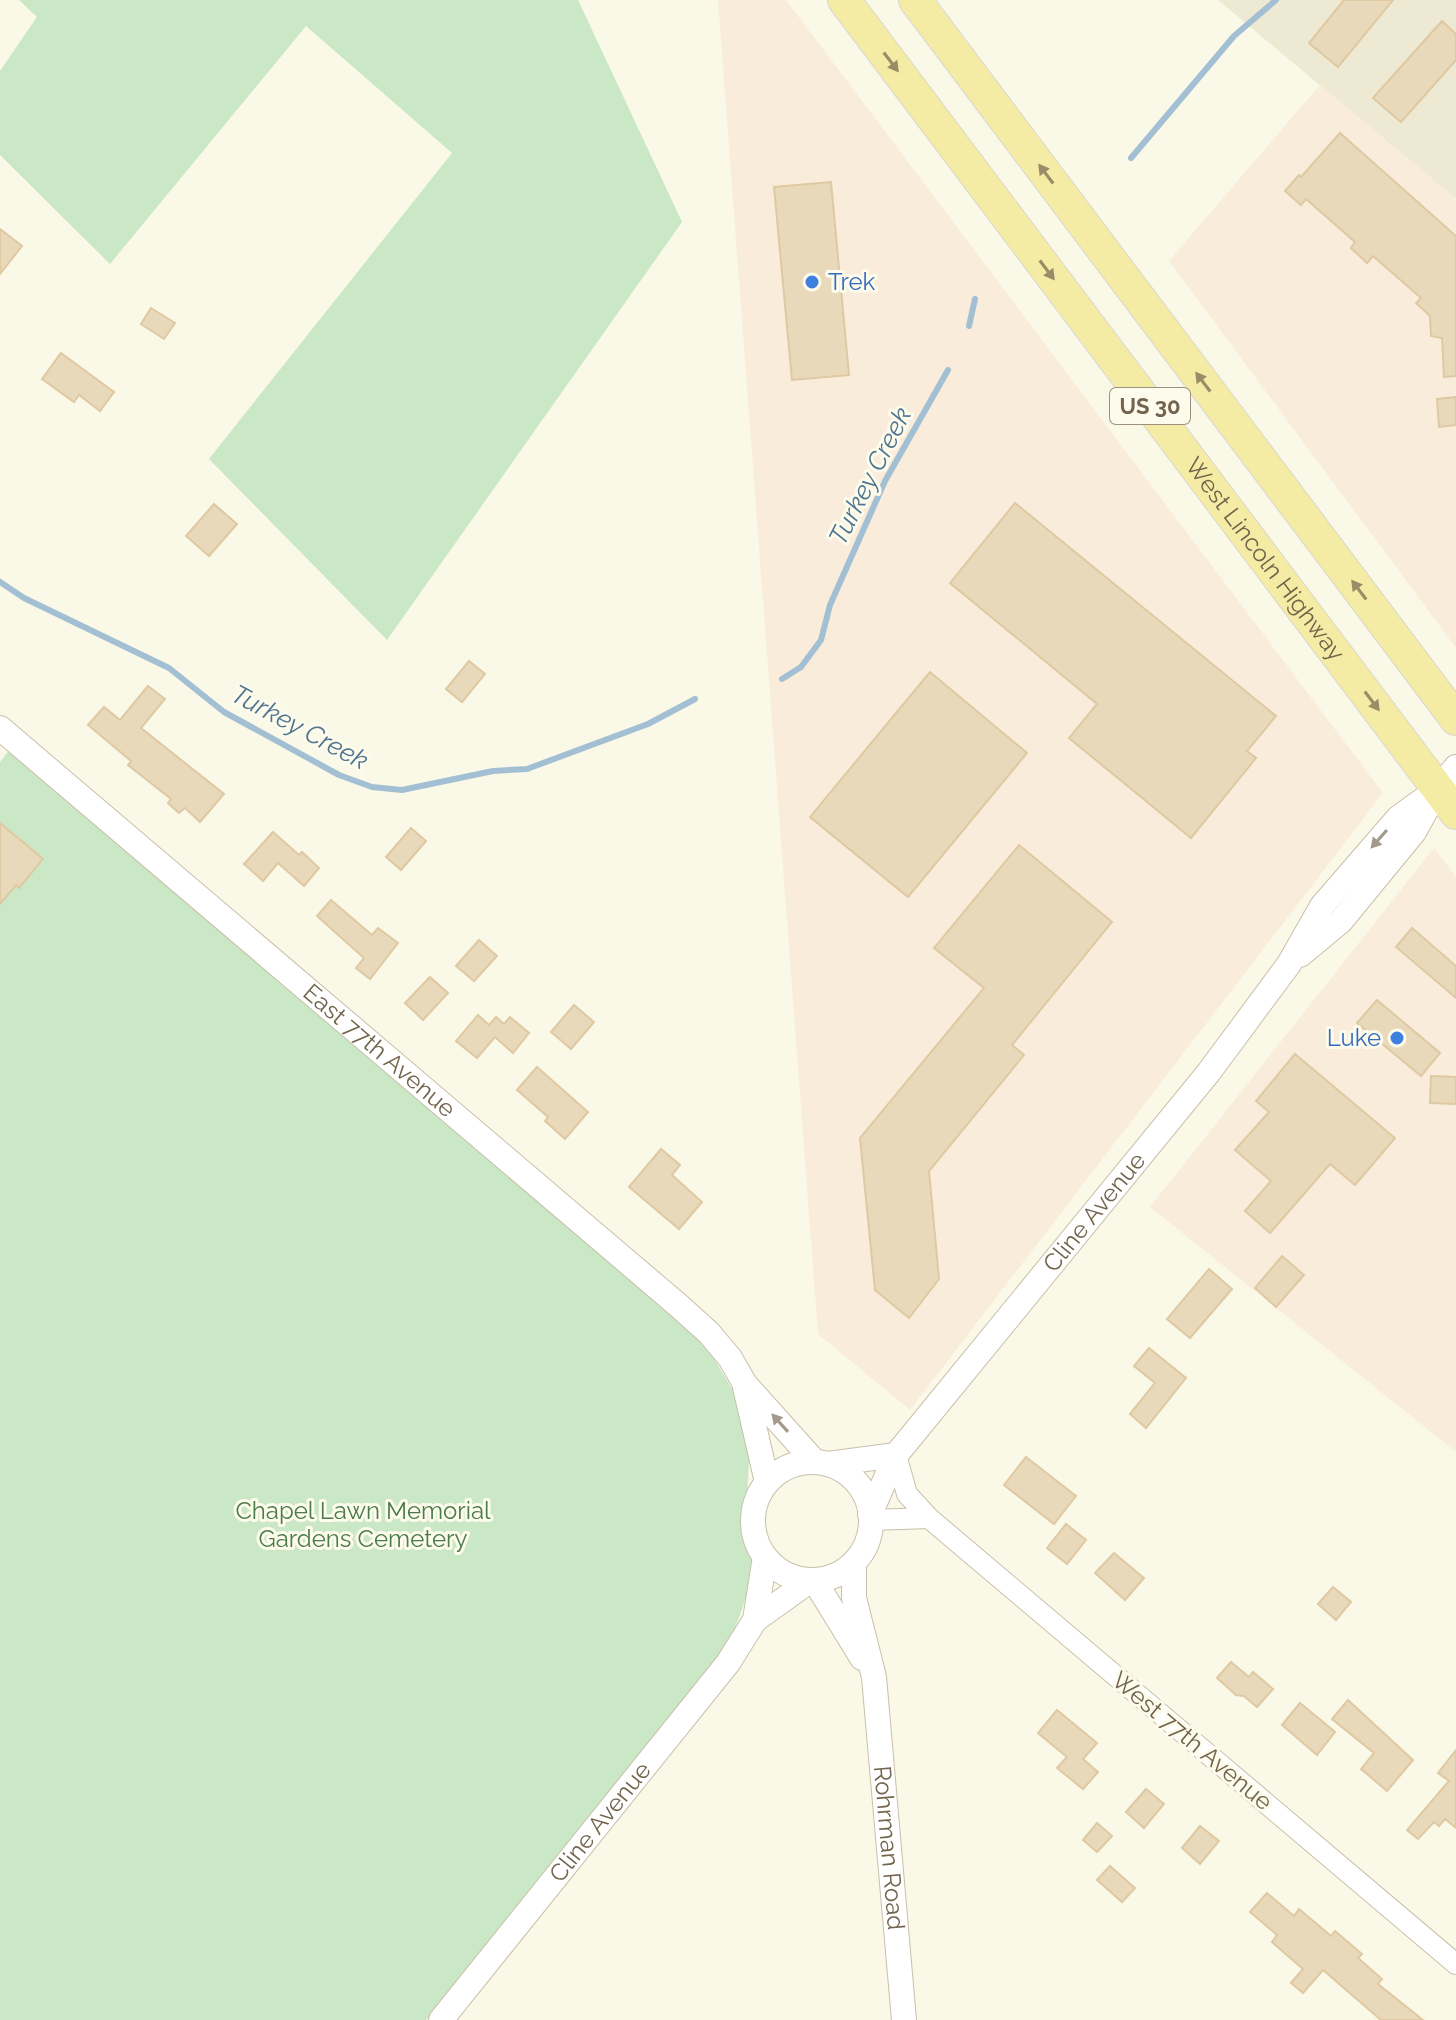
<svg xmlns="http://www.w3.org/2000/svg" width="1456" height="2020" viewBox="0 0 1456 2020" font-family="Raleway,sans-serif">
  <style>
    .residential { fill: #eee9d2 }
    .commercial { fill: #faecdb }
    .green { fill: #cae7c6 }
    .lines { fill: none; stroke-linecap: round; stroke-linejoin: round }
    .stream { stroke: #a3bfd3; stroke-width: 6 }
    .building { fill: #e9d9bb; stroke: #dfc9a2; stroke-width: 2 }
    .minor-casing { stroke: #c8c0ab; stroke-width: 22 }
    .tertiary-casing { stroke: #c8c0ab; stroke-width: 26 }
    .primary-casing { stroke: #dad7d1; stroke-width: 34 }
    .minor { stroke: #fff; stroke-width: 20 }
    .tertiary { stroke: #fff; stroke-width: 24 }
    .primary { stroke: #f4eba4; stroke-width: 32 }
    .oneway { fill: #998c67 }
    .oneway2 { fill: #a39a8b }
    .shop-dot { fill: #3f7fe0; stroke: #fdfbec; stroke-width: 3 }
    .labels { text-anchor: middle; stroke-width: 6; stroke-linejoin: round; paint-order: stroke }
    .shield { fill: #fdfbec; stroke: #9c917d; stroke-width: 2 }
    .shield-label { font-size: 22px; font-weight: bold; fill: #72644d }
    .shop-label { font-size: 24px; fill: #366cbe; stroke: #fdfbec; text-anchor: start }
    .street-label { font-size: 24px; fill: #72644d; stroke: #fdfbec }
    .park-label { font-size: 24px; fill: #4a7c49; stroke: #fdfbec }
    .water-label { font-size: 26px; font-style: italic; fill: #4f7590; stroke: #fdfbec }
  </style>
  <rect width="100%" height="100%" fill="#faf8e6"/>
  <path class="residential" d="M1218,0H1456V199Z"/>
  <g class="commercial">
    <path d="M718,0H786L1383,793L910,1410L818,1334Z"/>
    <path d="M1320,85L1456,199V648L1169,261Z"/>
    <path d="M1434,848L1456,877V1452L1150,1207Z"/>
  </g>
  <g class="green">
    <path d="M19,0H578L682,222L387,640L209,459L452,153L306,26L110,264L0,155V71L37,17Z"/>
    <path d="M10,749L705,1343L738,1399L750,1446L746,1512L753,1554L747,1595L733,1634L709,1674L426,2020H0V762Z"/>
  </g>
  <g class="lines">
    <g class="stream">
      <path d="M1131,158L1234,36L1276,0"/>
      <path d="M969,326L975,299"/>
      <path d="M0,582L24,598L169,668L224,712L339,775L372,787L402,790L493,771L527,769L648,724L695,699"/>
      <path d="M782,679L801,667L821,640L830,605L885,481L948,370"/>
    </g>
  </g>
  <g class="building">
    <path d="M1344,0H1393L1338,67L1309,43Z"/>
    <path d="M1442,21L1456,34V60L1401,122L1373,98Z"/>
    <path d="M1340,133L1456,236V376L1444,377L1442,338L1431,336L1430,316L1416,303L1421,298L1373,256L1367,263L1351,248L1355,242L1306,199L1301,205L1285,191L1299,175L1301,177Z"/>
    <path d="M831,182L849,375L792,380L774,187Z"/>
    <path d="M0,229L22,246L0,274Z"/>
    <path d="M151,308L175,323L164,339L141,324Z"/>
    <path d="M61,353L114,392L100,411L79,395L74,402L42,379Z"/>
    <path d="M1456,397V425L1439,427L1437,399Z"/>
    <path d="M1015,503L1276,716L1247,751L1256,758L1191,838L1069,738L1097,704L950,583Z"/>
    <path d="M214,504L237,524L209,556L186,536Z"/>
    <path d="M469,661L485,674L462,702L446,689Z"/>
    <path d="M930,672L1027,753L908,897L810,817Z"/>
    <path d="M148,686L165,699L141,728L224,794L200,822L185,808L179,813L168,803L171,799L128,765L131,761L88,725L104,707L120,720Z"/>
    <path d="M0,823L43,859L19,888L16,885L0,904Z"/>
    <path d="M411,828L426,841L401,870L386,857Z"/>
    <path d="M273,832L299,855L302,852L319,868L304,886L278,863L263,881L244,864Z"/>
    <path d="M1019,845L1112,922L1012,1045L1024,1055L929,1171L939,1279L909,1318L875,1290L860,1138L984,988L934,948Z"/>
    <path d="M331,900L372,935L378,928L398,943L370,979L356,968L364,958L317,916Z"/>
    <path d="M1412,928L1456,966V998L1396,947Z"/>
    <path d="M479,940L497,956L474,981L456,966Z"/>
    <path d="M430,977L448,993L423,1020L405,1003Z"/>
    <path d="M1377,1000L1440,1053L1421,1076L1357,1023Z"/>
    <path d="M574,1005L594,1022L571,1049L551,1032Z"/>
    <path d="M478,1015L489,1025L496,1017L504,1024L510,1017L529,1033L513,1053L495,1037L477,1058L456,1041Z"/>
    <path d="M1295,1054L1395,1138L1355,1185L1330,1164L1270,1233L1245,1211L1271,1181L1235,1150L1269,1112L1256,1101Z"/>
    <path d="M537,1067L588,1112L565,1139L545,1121L548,1117L517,1090Z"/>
    <path d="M1431,1076L1456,1077V1104L1430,1103Z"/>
    <path d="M661,1149L680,1165L672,1175L702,1202L679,1229L629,1187Z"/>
    <path d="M1282,1256L1304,1275L1276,1307L1255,1288Z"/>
    <path d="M1209,1269L1232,1289L1190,1338L1167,1319Z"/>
    <path d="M1149,1348L1186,1378L1146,1428L1130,1414L1155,1383L1134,1366Z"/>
    <path d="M1026,1457L1076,1496L1054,1524L1004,1485Z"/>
    <path d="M1066,1524L1086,1540L1067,1564L1047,1548Z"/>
    <path d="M1114,1553L1144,1578L1125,1600L1095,1573Z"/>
    <path d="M1333,1587L1351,1602L1336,1620L1318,1604Z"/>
    <path d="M1231,1662L1249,1677L1253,1672L1273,1689L1257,1707L1244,1696L1236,1695L1217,1678Z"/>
    <path d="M1348,1700L1413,1760L1387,1791L1361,1769L1374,1753L1332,1719Z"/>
    <path d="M1300,1703L1335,1732L1317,1755L1282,1725Z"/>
    <path d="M1057,1710L1097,1743L1083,1759L1098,1772L1083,1789L1057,1768L1067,1757L1038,1733Z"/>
    <path d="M1456,1750V1828L1445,1819L1439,1826L1434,1822L1418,1839L1407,1830L1449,1781L1438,1773Z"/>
    <path d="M1146,1789L1164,1804L1144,1828L1126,1812Z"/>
    <path d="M1097,1823L1112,1836L1097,1852L1083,1840Z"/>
    <path d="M1200,1826L1219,1841L1200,1864L1182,1848Z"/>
    <path d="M1110,1866L1135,1888L1122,1902L1097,1880Z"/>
    <path d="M1267,1893L1294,1916L1299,1909L1331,1936L1335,1931L1362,1954L1358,1958L1382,1979L1378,1984L1423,2020H1381L1323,1970L1303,1993L1291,1983L1303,1969L1272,1942L1277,1935L1250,1912Z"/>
  </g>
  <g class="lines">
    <g class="minor-casing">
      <g id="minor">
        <path d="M896,1455L907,1494L929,1518L1456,1964"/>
        <path d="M871,1520L929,1518"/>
      </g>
    </g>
    <g class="tertiary-casing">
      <g id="tertiary">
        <path id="s1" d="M0,728L678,1305L709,1333L730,1358L745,1384L815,1462"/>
        <path d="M1300,955L1341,921L1414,832L1438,789L1456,767"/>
        <path d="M745,1387L767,1482"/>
        <circle cx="812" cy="1521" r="59"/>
        <path d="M828,1464L896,1455"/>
        <path id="s2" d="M870,1514L896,1455L1209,1072L1289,964L1322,906L1398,818L1438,789"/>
        <path id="s3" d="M854,1563V1598L874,1677L904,2020"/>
        <path d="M814,1580L862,1658"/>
        <path d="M755,1620L811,1580"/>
        <path id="s4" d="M441,2020L728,1663L755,1620L765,1557"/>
      </g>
    </g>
    <g class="primary-casing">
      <g id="primary">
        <path id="s5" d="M844,0L1456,813"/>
        <path d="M915,0L1456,719"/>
      </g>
    </g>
    <use href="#minor" class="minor"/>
    <use href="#tertiary" class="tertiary"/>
    <use href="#primary" class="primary"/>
  </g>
  <defs><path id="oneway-solid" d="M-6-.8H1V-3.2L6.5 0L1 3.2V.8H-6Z" transform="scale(2)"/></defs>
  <g class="oneway">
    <use href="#oneway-solid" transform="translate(891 62) rotate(53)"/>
    <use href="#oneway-solid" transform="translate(1046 174) rotate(-127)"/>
    <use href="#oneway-solid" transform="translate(1047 270) rotate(53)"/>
    <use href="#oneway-solid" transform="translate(1203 382) rotate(-127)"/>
    <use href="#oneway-solid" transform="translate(1359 590) rotate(-127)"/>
    <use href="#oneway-solid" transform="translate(1372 701) rotate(53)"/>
  </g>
  <g class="oneway2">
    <use href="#oneway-solid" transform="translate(1379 839) rotate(131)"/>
    <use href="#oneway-solid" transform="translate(780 1423) rotate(-132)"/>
  </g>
  <g class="shop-dot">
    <circle cx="812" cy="282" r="8"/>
    <circle cx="1397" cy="1038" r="8"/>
  </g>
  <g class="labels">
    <rect class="shield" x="1110" y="388" width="80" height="36" rx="6"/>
    <g class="shield-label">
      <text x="1150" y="414">US 30</text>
    </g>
    <g class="shop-label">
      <text x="828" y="290">Trek</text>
      <text x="1381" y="1046" text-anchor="end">Luke</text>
    </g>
    <g class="street-label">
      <text dy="8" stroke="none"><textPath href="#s5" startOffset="700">West Lincoln Highway</textPath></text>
      <text dy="8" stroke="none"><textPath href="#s1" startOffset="498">East 77th Avenue</textPath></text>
      <text dy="8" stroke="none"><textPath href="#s2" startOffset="378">Cline Avenue</textPath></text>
      <text transform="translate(1192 1741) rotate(40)" y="8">West 77th Avenue</text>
      <text dy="8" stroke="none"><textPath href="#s4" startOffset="254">Cline Avenue</textPath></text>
      <text dy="8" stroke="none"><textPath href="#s3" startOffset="288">Rohrman Road</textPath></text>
    </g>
    <g class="park-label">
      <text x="363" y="1519">Chapel Lawn Memorial<tspan x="363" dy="28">Gardens Cemetery</tspan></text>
    </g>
    <g class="water-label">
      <text transform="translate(870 476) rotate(-63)" y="9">Turkey Creek</text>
      <text transform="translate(300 727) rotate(28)" y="9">Turkey Creek</text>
    </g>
  </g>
</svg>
